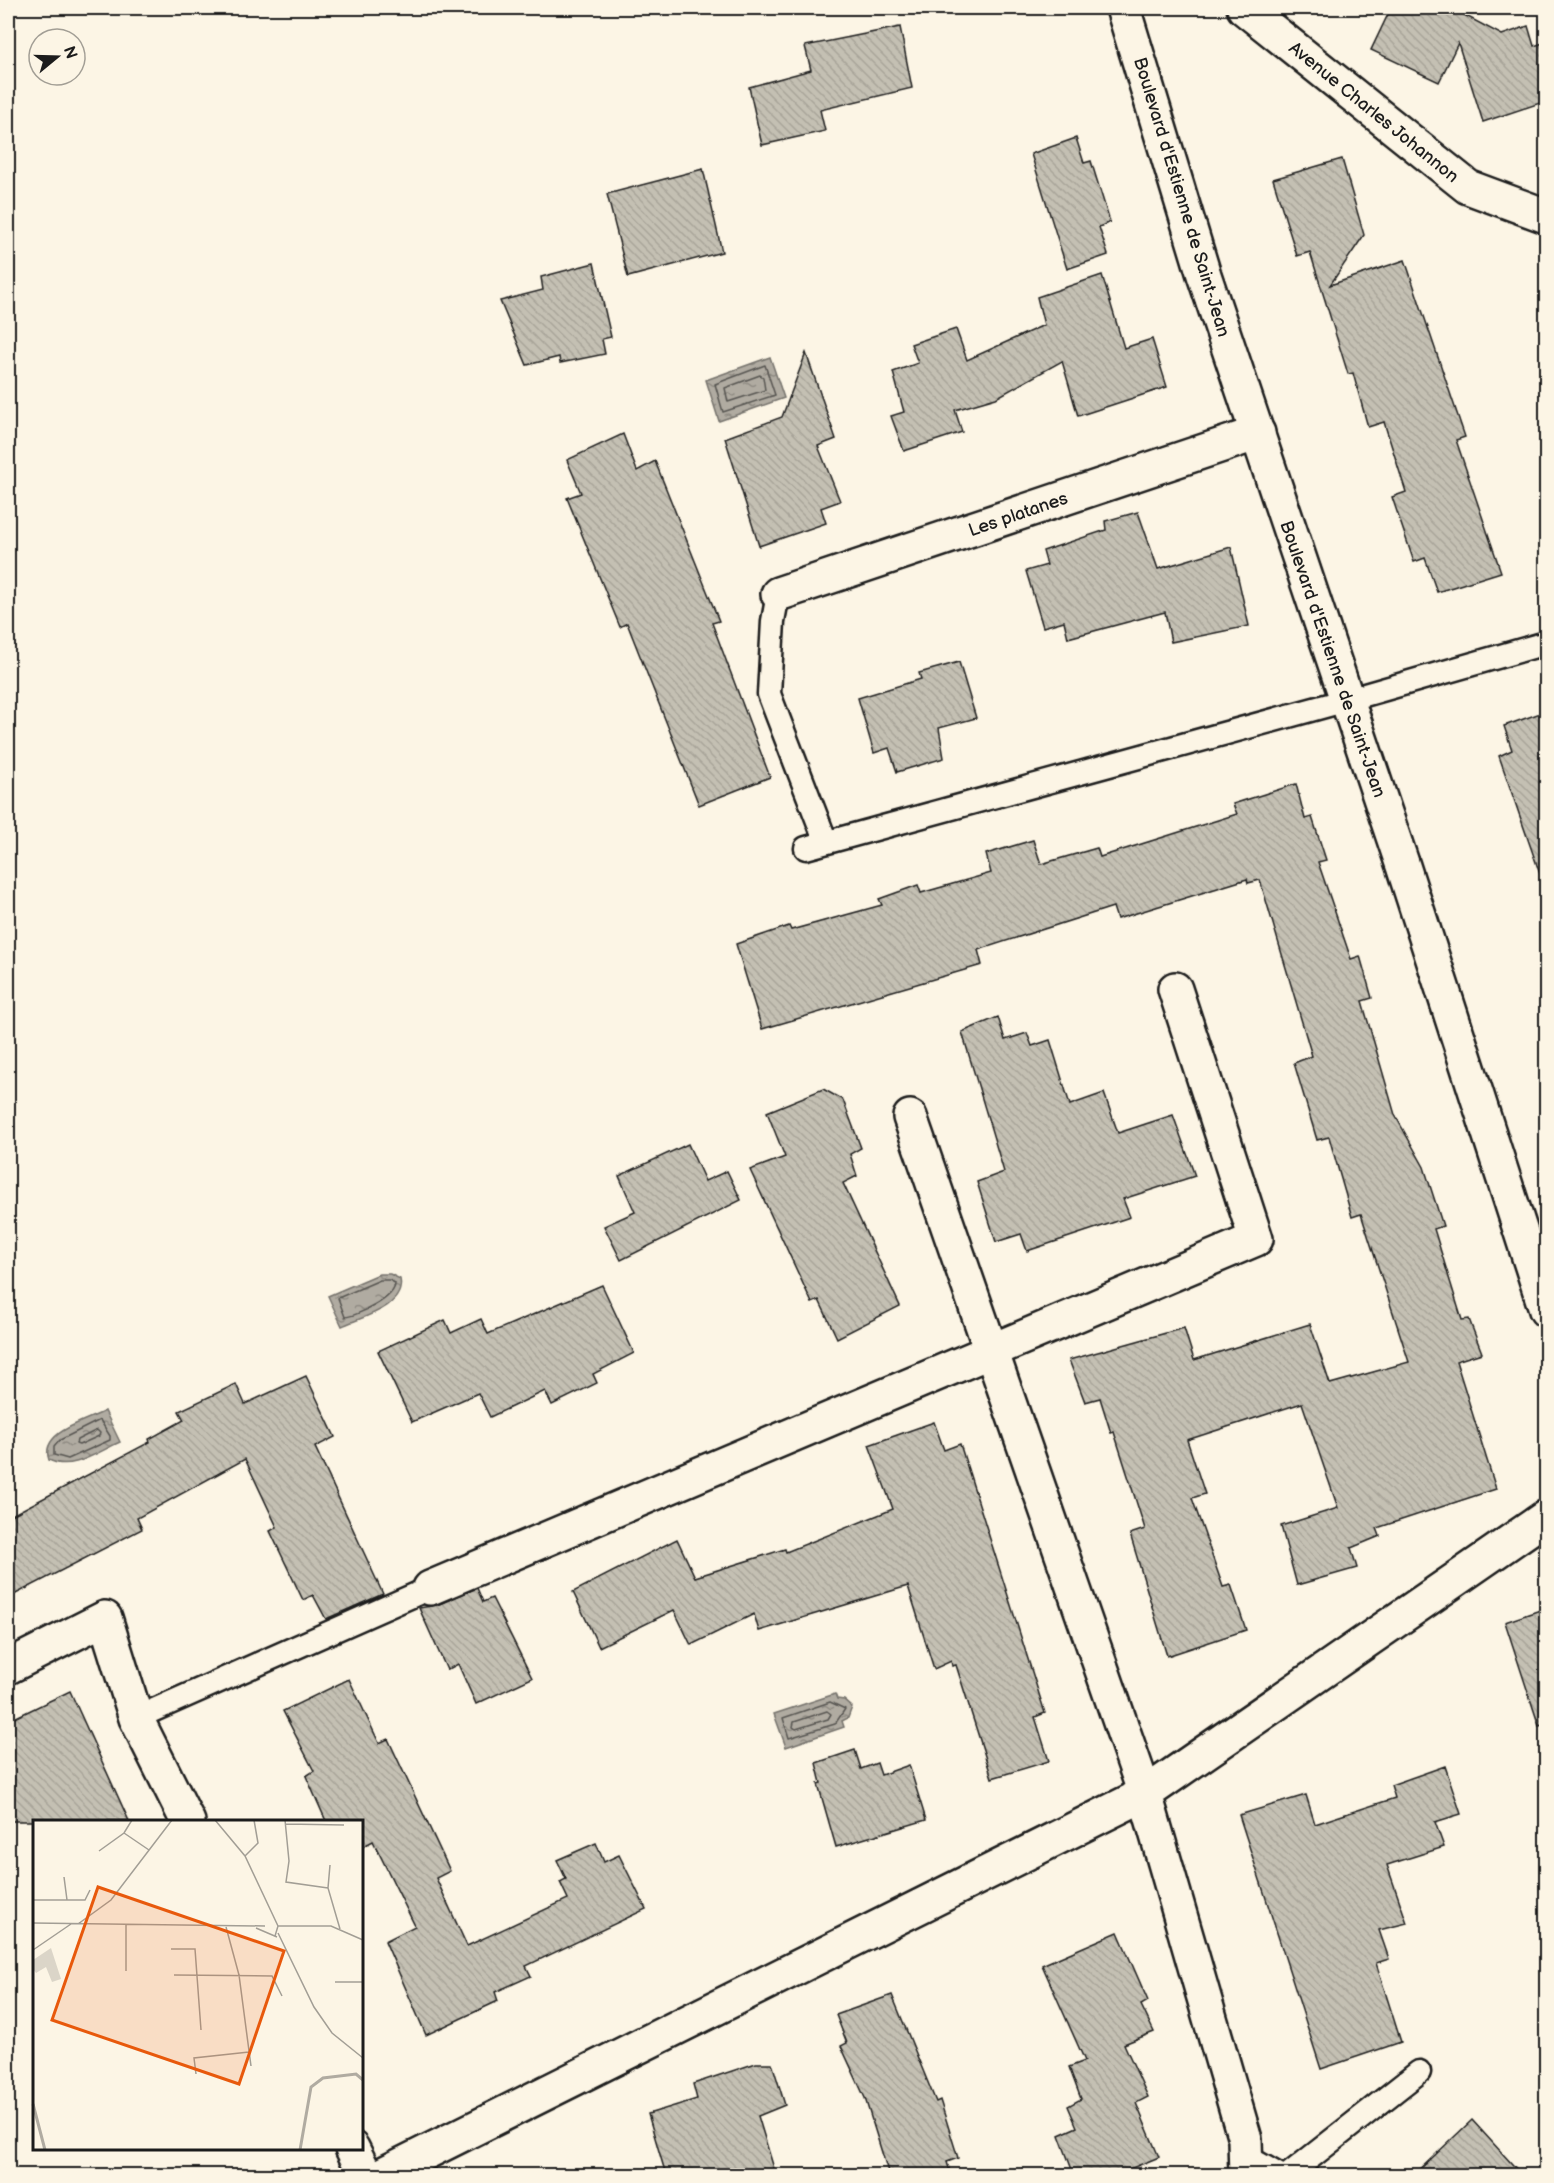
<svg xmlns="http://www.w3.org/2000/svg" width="1554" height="2183" viewBox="0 0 1554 2183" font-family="'Balsamiq Sans',sans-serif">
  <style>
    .water { fill: url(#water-ripples); stroke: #75726c; stroke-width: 1.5 }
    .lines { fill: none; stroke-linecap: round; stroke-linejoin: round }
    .shore { stroke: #575551; stroke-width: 1.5 }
    .building { fill: url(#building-back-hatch); stroke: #1c1c1c; stroke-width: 1.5 }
    .service-casing { stroke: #1c1c1c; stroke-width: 27 }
    .minor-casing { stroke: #1c1c1c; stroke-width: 38 }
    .service { stroke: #fcf5e5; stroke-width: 22 }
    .minor { stroke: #fcf5e5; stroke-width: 33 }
    .labels { text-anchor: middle; stroke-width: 4.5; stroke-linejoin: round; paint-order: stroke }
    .street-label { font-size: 18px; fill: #1c1c1c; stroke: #fcf5e5 }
    .inset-river { fill: none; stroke: #b0aba1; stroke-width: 3 }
    .inset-road { fill: none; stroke: #a29e95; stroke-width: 1.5 }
    .view { fill: #e8590c; fill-opacity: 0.15; stroke: #e8590c; stroke-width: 3 }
    .inset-edge { fill: none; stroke: #1c1c1c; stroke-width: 3 }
  </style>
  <defs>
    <pattern id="water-ripples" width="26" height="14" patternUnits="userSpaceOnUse" patternTransform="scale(1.5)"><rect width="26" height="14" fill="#b0aba1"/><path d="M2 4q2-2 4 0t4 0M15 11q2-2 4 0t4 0" fill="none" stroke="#8e8a82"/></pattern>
    <pattern id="building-back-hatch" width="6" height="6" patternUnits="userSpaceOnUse" patternTransform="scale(1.5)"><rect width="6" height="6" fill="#c4c0b3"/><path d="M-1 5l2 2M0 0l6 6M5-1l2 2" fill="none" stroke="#a8a499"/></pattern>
  </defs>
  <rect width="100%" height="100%" fill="#fcf5e5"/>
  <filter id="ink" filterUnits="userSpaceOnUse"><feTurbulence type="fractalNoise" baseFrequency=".0167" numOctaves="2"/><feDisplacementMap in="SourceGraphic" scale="12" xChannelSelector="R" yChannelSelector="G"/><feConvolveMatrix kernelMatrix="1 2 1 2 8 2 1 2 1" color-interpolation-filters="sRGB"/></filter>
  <g filter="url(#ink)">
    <g class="water">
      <path d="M770,357L784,398L719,421L706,380Z"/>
      <path d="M379,1274H390L400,1279C406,1307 362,1317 342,1326L328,1296Z"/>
      <path d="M105,1411L120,1442C99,1451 72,1472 49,1460C39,1432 86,1421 105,1411Z"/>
      <path d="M835,1694L837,1699L844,1700L852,1707L848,1718L842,1721L844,1727L786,1747L774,1714Z"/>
    </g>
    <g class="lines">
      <g class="shore">
        <path d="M765,365L775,395L723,412L715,384Z"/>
        <path d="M760,375L763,377L765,390L728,402L725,388Z"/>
        <path d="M380,1280H389L395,1283C396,1298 357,1316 345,1317L338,1298Z"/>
        <path d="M100,1420L110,1436V1440L68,1459L54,1455V1447L60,1440Z"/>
        <path d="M97,1430L100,1433L99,1436L79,1445L76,1444L77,1440Z"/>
        <path d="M830,1702L845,1709L835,1724L789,1738L783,1718Z"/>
        <path d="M827,1711L831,1714L828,1719L796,1729L793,1727L794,1722Z"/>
      </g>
    </g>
    <g class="building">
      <path d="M1391,8H1451L1502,35L1528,26L1534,46L1546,42V101L1483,122L1458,43L1439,82L1371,50Z"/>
      <path d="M900,27L912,88L820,110L825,131L762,145L749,87L811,70L805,46Z"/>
      <path d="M1076,138L1084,163L1091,161L1110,222L1099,227L1108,255L1067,269L1031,154Z"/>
      <path d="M1342,159L1364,235L1330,285L1405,260L1465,437L1456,440L1501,572L1437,592L1425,558L1414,562L1392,497L1406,492L1384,422L1368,427L1353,373L1348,374L1310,252L1297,256L1273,179Z"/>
      <path d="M703,169L722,252L628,277L607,194Z"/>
      <path d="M594,263L611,337L602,339L605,354L560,363L559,357L527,365L500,301L543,290L541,277Z"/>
      <path d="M1102,275L1124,348L1152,339L1167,387L1078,416L1062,361L996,398L955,410L962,432L904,451L891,416L904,412L893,372L918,363L911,344L956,329L967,360L1044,325L1037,297Z"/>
      <path d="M806,353L836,439L818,446L840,501L821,508L826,523L759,546L725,438L782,417Z"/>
      <path d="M623,434L637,471L655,461L719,621L712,623L770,777L699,805L627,623L620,627L567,498L581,493L567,460Z"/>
      <path d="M1138,512L1158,569L1231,547L1249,626L1171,642L1165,612L1068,638L1064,621L1043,627L1026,571L1047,565L1043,551L1106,530L1105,521Z"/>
      <path d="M959,662L976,718L939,728L944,758L897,772L889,748L874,753L858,698L921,679L919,673Z"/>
      <path d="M1546,711V873L1540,874L1499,756L1512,750L1504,726Z"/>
      <path d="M1296,784L1305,819L1312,817L1326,860L1318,862L1351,959L1360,956L1372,998L1362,1001L1395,1115L1424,1167L1443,1226L1434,1229L1462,1320L1469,1319L1482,1353L1456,1361L1496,1489L1377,1528L1380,1536L1351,1548L1357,1568L1297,1585L1281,1526L1338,1508L1302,1403L1187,1440L1205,1494L1192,1498L1223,1587L1231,1585L1246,1630L1167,1656L1130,1534L1145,1529L1114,1432L1111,1433L1100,1398L1085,1402L1069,1360L1184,1328L1194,1360L1310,1324L1330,1384L1409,1362L1361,1214L1352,1217L1329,1137L1317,1140L1294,1063L1312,1056L1260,880L1248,883L1247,879L1117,919L1113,907L978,950L982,965L762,1029L736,944L789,926L791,930L882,905L879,899L918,885L921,893L991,873L986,854L1033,840L1041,864L1097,848L1100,857L1237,814L1233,804Z"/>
      <path d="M998,1017L1005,1040L1027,1033L1032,1046L1050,1040L1070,1105L1104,1093L1118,1133L1173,1115L1195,1176L1123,1199L1130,1217L1027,1251L1021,1234L996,1242L977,1182L1004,1172L962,1032Z"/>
      <path d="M823,1089L843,1100L861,1148L850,1154L857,1176L843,1183L900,1306L837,1338L819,1300L812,1303L750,1170L785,1157L767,1112Z"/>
      <path d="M688,1144L705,1181L727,1171L741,1200L621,1260L604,1226L635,1212L619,1176Z"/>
      <path d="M602,1285L634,1353L593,1374L597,1383L552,1405L545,1391L490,1417L478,1393L412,1422L378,1351L445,1320L451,1333L481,1319L488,1334Z"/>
      <path d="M306,1376L335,1437L315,1447L383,1594L326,1619L313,1595L303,1600L270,1531L277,1527L245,1459L137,1518L142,1529L8,1598V1517L150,1442L149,1439L184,1420L179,1411L236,1384L245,1404Z"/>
      <path d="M934,1422L944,1450L960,1444L1045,1713L1035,1717L1049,1761L992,1778L956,1665L952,1666L951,1661L934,1669L908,1586L759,1631L754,1614L691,1645L674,1610L599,1647L573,1592L677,1539L695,1577L785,1549L786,1552L893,1509L869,1445Z"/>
      <path d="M477,1588L483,1602L492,1598L532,1678L476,1704L458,1664L447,1670L419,1608L437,1605Z"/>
      <path d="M1546,1608V1724L1539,1726L1505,1622Z"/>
      <path d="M349,1679L379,1743L388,1739L450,1871L436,1878L467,1946L568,1899L560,1882L566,1879L557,1860L596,1843L604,1862L619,1855L646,1909L526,1966L531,1976L495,1992L498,2001L426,2035L385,1941L415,1926L373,1841L362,1847V1821H326L306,1776L314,1771L283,1711Z"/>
      <path d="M70,1691L129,1821H8V1721Z"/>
      <path d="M855,1750L861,1769L877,1763L881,1775L909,1765L926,1820L836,1847L818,1784L821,1783L816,1763Z"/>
      <path d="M1445,1766L1461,1814L1435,1822L1444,1847L1387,1865L1407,1923L1379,1930L1389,1959L1376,1963L1401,2042L1321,2069L1239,1815L1306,1795L1315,1824L1395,1798L1391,1785Z"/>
      <path d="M1118,1932L1148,2001L1141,2005L1154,2032L1124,2044L1148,2097L1136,2103L1159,2157L1115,2175H1074L1059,2135L1077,2127L1068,2106L1081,2099L1069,2067L1085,2061L1042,1965Z"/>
      <path d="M892,1995L936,2102L940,2100L958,2158L947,2162L951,2175H889L865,2098L841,2046L847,2043L836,2015Z"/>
      <path d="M756,2063H772L785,2105L758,2116L776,2175H666L648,2114L697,2099L693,2084Z"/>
      <path d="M1472,2120L1522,2175H1414Z"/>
    </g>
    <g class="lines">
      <g class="service-casing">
        <g id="service">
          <path d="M778,594L773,621L769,694L826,842"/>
          <path d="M806,848L1347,700L1546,643"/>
          <path d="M136,1718L430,1588"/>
          <path d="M1247,2157L1281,2176"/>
          <path d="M1287,2176L1419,2072"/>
        </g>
      </g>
      <g class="minor-casing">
        <g id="minor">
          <path d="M1123,8L1204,275L1403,866L1546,1310"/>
          <path d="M1244,8L1468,187L1546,216"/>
          <path d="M778,594L1258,433"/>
          <path d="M910,1117L1145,1794L1245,2139L1246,2176"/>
          <path d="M430,1588L1256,1239L1175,989"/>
          <path d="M8,1667L105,1618L136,1718L188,1822"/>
          <path d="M352,2148L366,2176"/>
          <path d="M379,2176L1145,1794L1546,1517"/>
        </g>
      </g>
      <use href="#service" class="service"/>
      <use href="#minor" class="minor"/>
    </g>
  </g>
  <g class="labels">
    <g class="street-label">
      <text transform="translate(1374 112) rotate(39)" y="6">Avenue Charles Johannon</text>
      <text transform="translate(1182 197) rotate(73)" y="6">Boulevard d'Estienne de Saint-Jean</text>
      <text transform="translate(1018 514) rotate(-19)" y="6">Les platanes</text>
      <text transform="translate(1333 659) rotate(71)" y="6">Boulevard d'Estienne de Saint-Jean</text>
    </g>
  </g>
  <g transform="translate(33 1820)">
    <rect width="330" height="330" fill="#fcf5e5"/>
    <path d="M18,128L28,159L19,162L13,147L3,153L0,149V140Z" fill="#dbd5c8"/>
    <path class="inset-river" d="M0,284L12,330M267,330L278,267L290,258L323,254L330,260"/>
    <path class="inset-road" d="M182,0L212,36L245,106L242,116M252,0L256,41L253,62L295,68M253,4L311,5M91,13L116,30M66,31L91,13L99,0M212,36L225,23L221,0M297,45L295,68L307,109M31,57L34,80M0,80H52L57,70M0,103L232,106M45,104L78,80L139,0M245,106H298L330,120M193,107L206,155L218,246M223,108L244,117M245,113L281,187L299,213L330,238M138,129H162L168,210M0,130L38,104M93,151V105M141,155L239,156L249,176M302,162H330M163,254L161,238L216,232"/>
    <path class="view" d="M65,67L251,131L206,264L19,200Z"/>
    <rect width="330" height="330" class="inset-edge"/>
  </g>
  <rect width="1554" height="2183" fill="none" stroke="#fcf5e5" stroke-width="30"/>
  <rect x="15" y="15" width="1524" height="2153" fill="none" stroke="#1c1c1c" stroke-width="2" filter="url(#ink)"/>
  <g transform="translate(57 57) rotate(71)"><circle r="28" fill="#fcf5e5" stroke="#a29e95" stroke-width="1.5"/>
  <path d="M0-4.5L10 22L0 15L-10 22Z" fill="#1c1c1c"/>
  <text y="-9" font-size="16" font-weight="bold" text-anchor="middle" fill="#1c1c1c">N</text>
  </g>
</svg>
